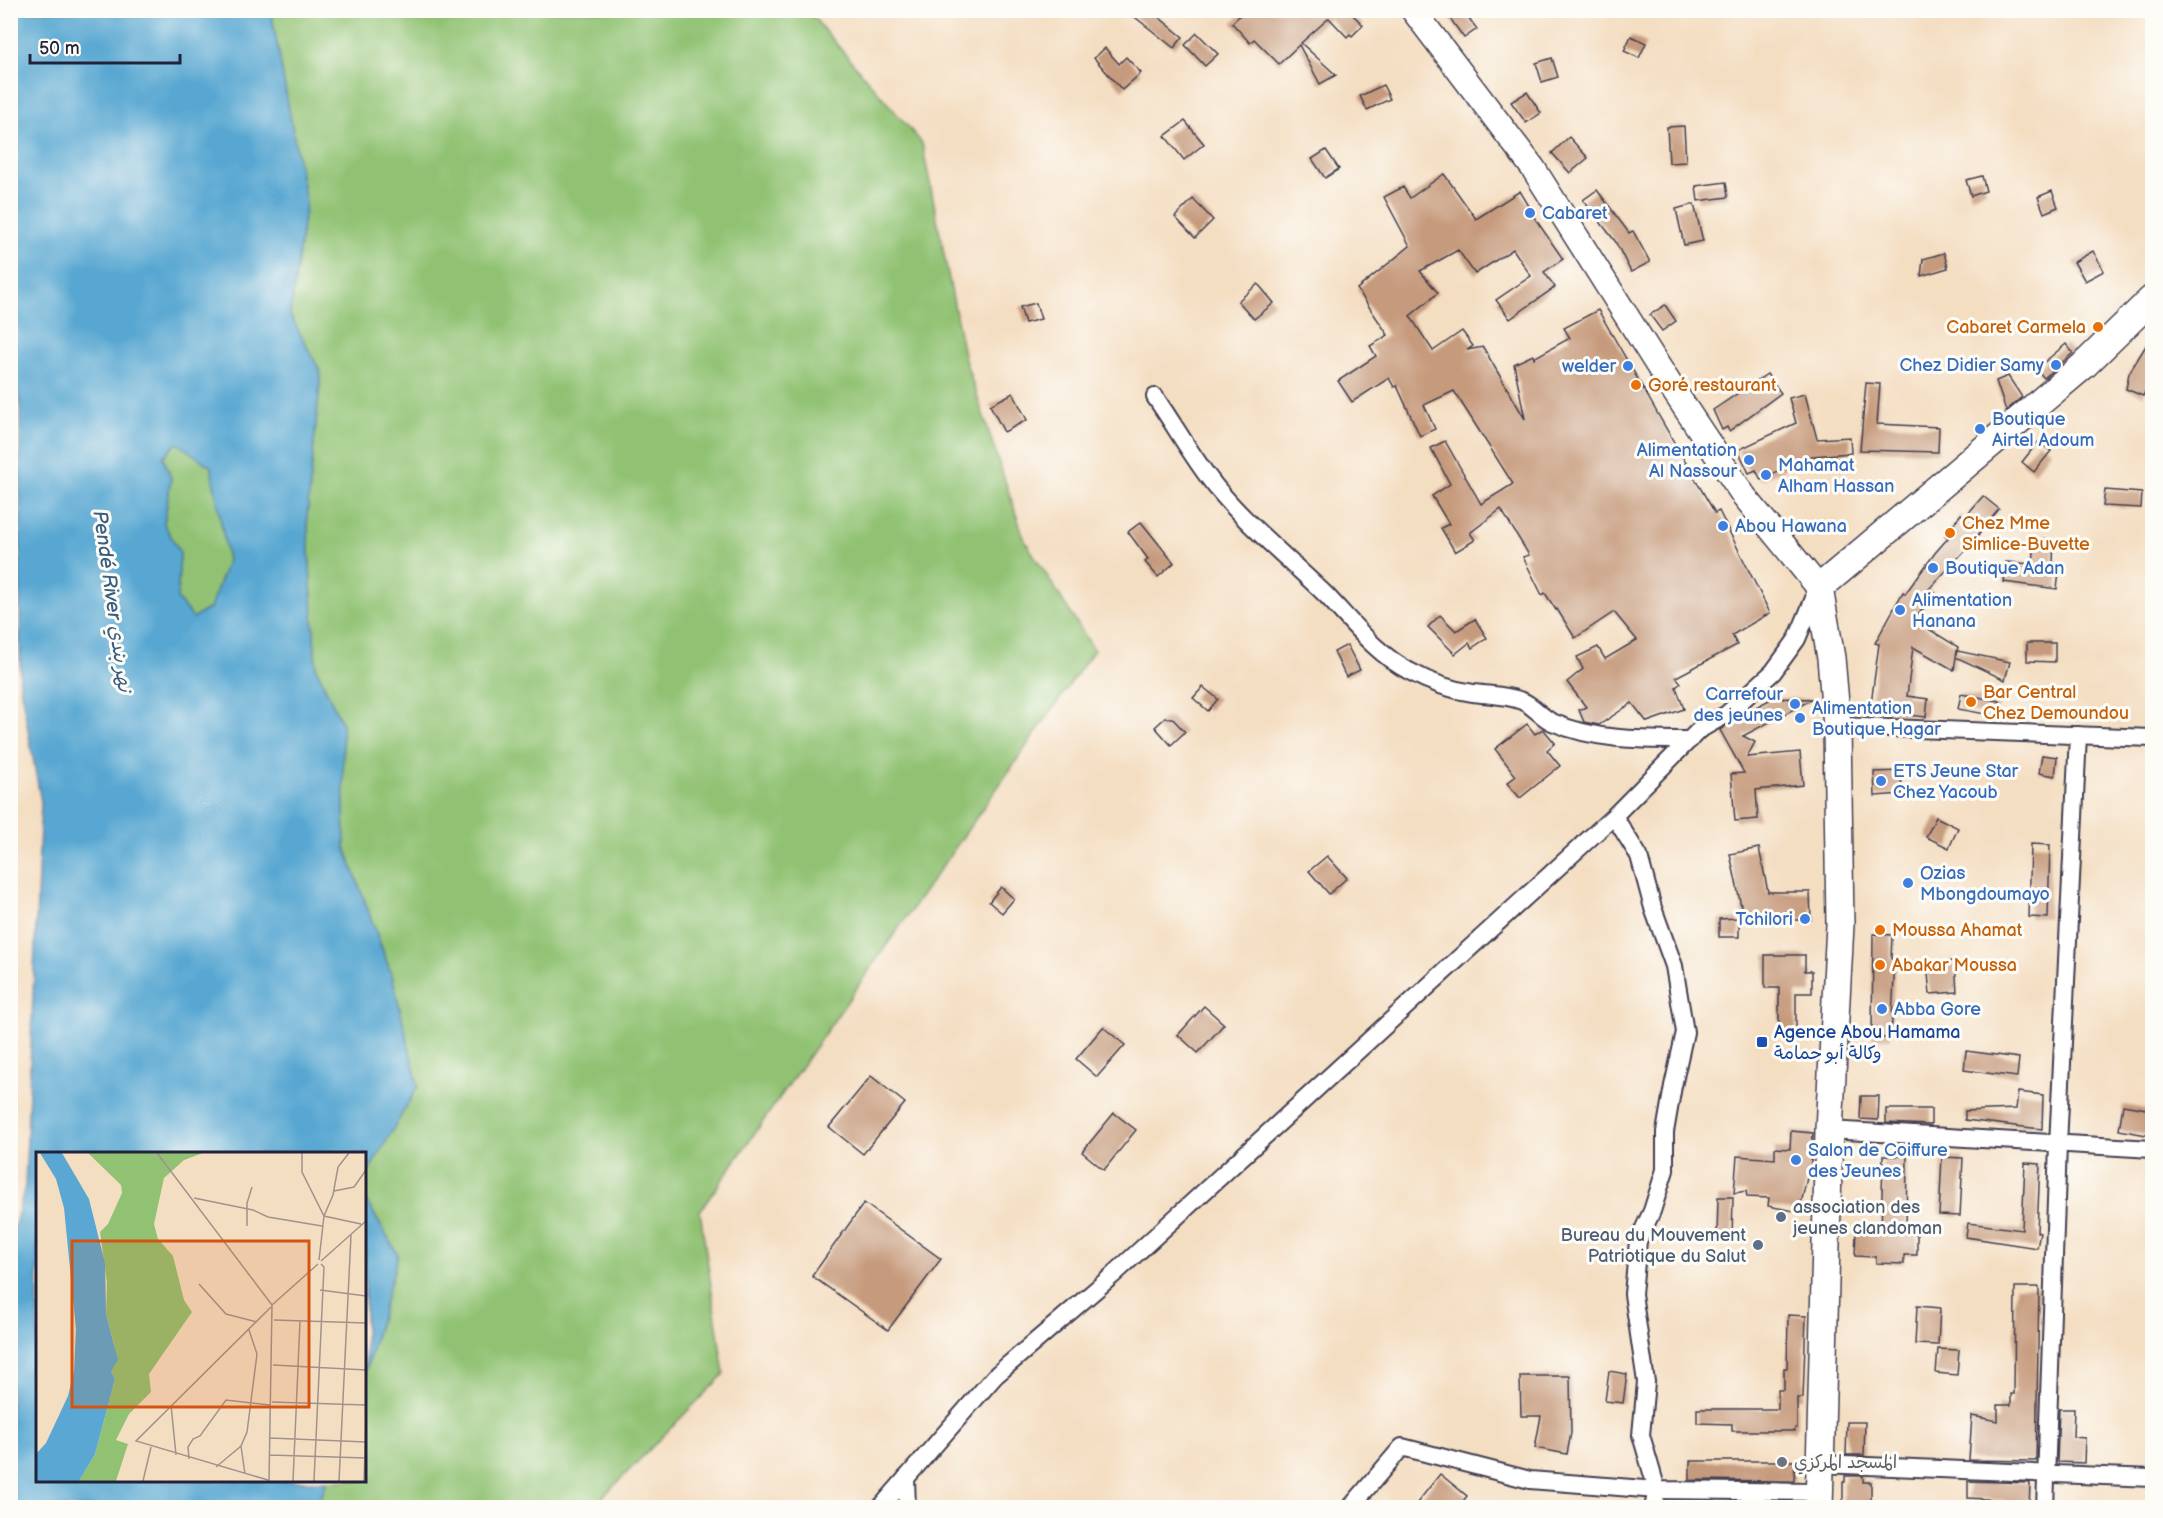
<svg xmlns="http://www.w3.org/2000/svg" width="2163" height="1518" viewBox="0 0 2163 1518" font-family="'Balsamiq Sans','Playpen Sans Arabic',sans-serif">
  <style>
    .green { fill: #91c273; stroke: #5a7257; stroke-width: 1.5 }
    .water { fill: #59a7d2; stroke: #3e6486; stroke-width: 1.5; fill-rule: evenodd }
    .building { fill: #c69a7b }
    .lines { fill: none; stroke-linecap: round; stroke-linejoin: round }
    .street-casing { stroke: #423e4f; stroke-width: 20 }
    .secondary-casing { stroke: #423e4f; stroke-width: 27 }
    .primary-casing { stroke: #423e4f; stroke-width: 30 }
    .street { stroke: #fff; stroke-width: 16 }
    .secondary { stroke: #fff; stroke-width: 24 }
    .primary { stroke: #fff; stroke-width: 27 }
    .shop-dot { fill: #3f7fe0; stroke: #fdfcf7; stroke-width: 2 }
    .food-dot { fill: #e8710a; stroke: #fdfcf7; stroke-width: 2 }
    .transit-dot { fill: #1a4fb4; stroke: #fdfcf7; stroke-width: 2 }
    .service-dot { fill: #5c6f8a; stroke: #fdfcf7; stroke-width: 2 }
    .worship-dot { fill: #6b7280; stroke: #fdfcf7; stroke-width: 2 }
    .labels { text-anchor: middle; stroke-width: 6; stroke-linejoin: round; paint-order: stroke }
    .shop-label { font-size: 18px; fill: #366cbe; stroke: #fdfcf7; text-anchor: start }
    .food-label { font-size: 18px; fill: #c56008; stroke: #fdfcf7; text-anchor: start }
    .transit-label { font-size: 18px; fill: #164399; stroke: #fdfcf7; text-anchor: start }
    .service-label { font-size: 18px; fill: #4e5e75; stroke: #fdfcf7; text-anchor: start }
    .worship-label { font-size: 18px; fill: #5b616d; stroke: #fdfcf7; text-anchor: start }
    .water-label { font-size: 20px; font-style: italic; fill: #3b5e7f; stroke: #fdfcf7 }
    .inset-road { fill: none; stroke: #a0938c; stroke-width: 1.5 }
    .view { fill: #d45411; fill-opacity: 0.15; stroke: #d45411; stroke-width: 3 }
    .inset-edge { fill: none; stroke: #22223b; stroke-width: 3 }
  </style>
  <rect width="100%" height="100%" fill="#fdfcf7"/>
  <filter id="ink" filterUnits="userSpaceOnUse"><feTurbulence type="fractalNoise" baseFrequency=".0167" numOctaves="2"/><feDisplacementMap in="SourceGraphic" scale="12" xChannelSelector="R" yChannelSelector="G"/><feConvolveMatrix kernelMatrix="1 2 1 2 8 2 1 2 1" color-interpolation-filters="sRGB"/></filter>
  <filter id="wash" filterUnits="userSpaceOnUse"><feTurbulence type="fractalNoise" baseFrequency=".008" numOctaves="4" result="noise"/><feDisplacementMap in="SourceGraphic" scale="24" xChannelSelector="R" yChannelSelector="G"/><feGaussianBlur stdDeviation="1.35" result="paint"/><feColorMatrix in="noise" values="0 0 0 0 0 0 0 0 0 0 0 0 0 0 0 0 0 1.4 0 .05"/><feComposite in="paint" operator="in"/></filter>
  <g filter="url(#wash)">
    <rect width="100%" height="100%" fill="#f4dec2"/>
    <g class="green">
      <path d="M271,11H808L922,143L965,360L1025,541L1094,650L700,1211L724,1374L593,1507H317L327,1481L364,1480L365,1374L398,1255L365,1199V1178L418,1086L393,979L345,847L342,724L316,668L307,516L321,373L290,315L306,203Z"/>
      <path d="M177,442L211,467L228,560L210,608L193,618L177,599L180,553L164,524L171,478L163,456Z"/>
    </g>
    <g class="water">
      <path d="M10,11H271L306,203L290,315L321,373L307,516L316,668L342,724L345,847L393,979L418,1086L365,1178L364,1154H38V1480L327,1481L317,1507H11L10,1244L25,1186L41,802L20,686V400L10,362ZM177,443L211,467L228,560L210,608L193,618L177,599L180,553L164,524L171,478L163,457Z"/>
      <path d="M365,1199L398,1255L365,1374Z"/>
    </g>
    <g id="blocks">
      <g class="building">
        <path d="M1126,10H1150L1183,37L1174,48Z"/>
        <path d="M1245,10H1348L1363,25L1352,36L1350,34L1347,37L1329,18L1301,43L1336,75L1320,84L1299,45L1279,64L1254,39L1250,43L1232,23Z"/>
        <path d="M1459,10H1463L1477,29L1464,38L1449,17Z"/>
        <path d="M1197,33L1218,54L1205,66L1185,45Z"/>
        <path d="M1631,36L1646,43L1639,58L1624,51Z"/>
        <path d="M1105,48L1119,64L1126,57L1141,73L1122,90L1094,58Z"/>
        <path d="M1552,58L1558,77L1542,82L1536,63Z"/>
        <path d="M1383,85L1390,99L1367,110L1360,96Z"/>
        <path d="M1527,92L1541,113L1526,123L1511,102Z"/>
        <path d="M1185,121L1204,144L1184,160L1165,136Z"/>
        <path d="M1684,126L1686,162L1669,163L1667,127Z"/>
        <path d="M1569,137L1588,158L1570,173L1552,153Z"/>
        <path d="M1326,150L1339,169L1325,178L1312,159Z"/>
        <path d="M1444,174L1476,219L1520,191L1535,216L1534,217L1563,259L1544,272L1555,287L1510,319L1496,300L1531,276L1513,249L1475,274L1458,250L1420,271L1438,293L1410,316L1433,351L1462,331L1473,346L1467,350L1483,347L1525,419L1514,364L1533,355L1534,358L1570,338L1564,328L1598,310L1686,463L1681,467L1685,475L1691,472L1715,513L1719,511L1770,613L1732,635L1737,645L1676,677L1681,683L1676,687L1684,709L1647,722L1632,703L1599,725L1584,722L1579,710L1586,707L1567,682L1583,669L1577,657L1598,647L1605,659L1637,640L1614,612L1575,638L1557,609L1556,610L1545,593L1542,595L1523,557L1529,555L1501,509L1470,533L1475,540L1455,552L1441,528L1449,524L1432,496L1450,484L1431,448L1445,441L1481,504L1513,484L1454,391L1424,405L1435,429L1420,436L1397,386L1394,387L1389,378L1352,402L1338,381L1376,356L1370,346L1388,335L1357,289L1410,246L1384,197L1403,187L1410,198Z"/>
        <path d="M1982,176L1986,191L1971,196L1966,180Z"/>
        <path d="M1726,182L1728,197L1698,201L1696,186Z"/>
        <path d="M1597,190L1629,233L1633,231L1650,262L1631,272L1615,241L1583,200Z"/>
        <path d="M2052,191L2058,207L2044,213L2038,197Z"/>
        <path d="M1193,199L1213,220L1195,238L1175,217Z"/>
        <path d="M1694,204L1703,241L1684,245L1676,209Z"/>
        <path d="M2093,251L2104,271L2085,281L2074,262Z"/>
        <path d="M1944,253L1948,268L1921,276L1923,259Z"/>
        <path d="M1258,284L1274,303L1254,319L1238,301Z"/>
        <path d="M1036,303L1041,319L1025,323L1020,307Z"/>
        <path d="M1665,305L1676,321L1662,331L1650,315Z"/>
        <path d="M2152,336V376L2143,396L2126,389L2129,373Z"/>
        <path d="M2066,344L2073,353L2044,378L2036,369Z"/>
        <path d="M1767,374L1781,393L1729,431L1727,427L1722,430L1713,410Z"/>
        <path d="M2008,376L2022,397L2006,411L1996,381Z"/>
        <path d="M1866,383L1880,384L1877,424L1939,427L1938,452L1860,450Z"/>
        <path d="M1013,393L1027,420L1004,432L990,405Z"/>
        <path d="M1805,394L1817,439L1850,437L1851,453L1812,456L1761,480L1756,470L1749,473L1738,450L1796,423L1789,398Z"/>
        <path d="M2038,442L2051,451L2034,472L2022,462Z"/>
        <path d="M2105,490L2142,493L2141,508L2103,506Z"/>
        <path d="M1983,496L1999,509L1969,546L1929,589L1935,593L1914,620L1958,647L1956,656L1958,651L2010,662L2005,680L1956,657L1954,670L1913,647L1907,696L1928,699L1926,717L1870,711L1879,644L1875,643L1903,592L1905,594L1935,553L1948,538L1945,535L1961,514L1965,517Z"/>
        <path d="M1141,522L1174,563L1158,577L1145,562L1148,559L1128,532Z"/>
        <path d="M2035,539L2054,540L2053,563L2060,564L2057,589L2004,582L2006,562L2033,564Z"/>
        <path d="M1440,615L1456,631L1475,619L1487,638L1472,648L1469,643L1455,654L1428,627Z"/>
        <path d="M2027,643H2055V662L2027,661Z"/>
        <path d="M1347,645L1360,670L1346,677L1334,652Z"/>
        <path d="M1203,687L1218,699L1208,711L1193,698Z"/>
        <path d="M1961,694L2000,701L1996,716L1958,709Z"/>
        <path d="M1773,698L1813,699L1743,736L1755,742L1747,757L1800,752L1803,785L1756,790L1758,819L1735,821L1731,774L1744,773L1720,730L1741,715Z"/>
        <path d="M1165,718H1172L1185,732L1171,745L1155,727Z"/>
        <path d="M1527,724L1535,734L1543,729L1544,730L1555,743L1547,750L1560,766L1520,798L1507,783L1516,776L1495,749Z"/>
        <path d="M2042,755L2057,757L2055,776L2039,773Z"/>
        <path d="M1901,771L1902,794L1875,796L1874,772Z"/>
        <path d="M1936,817L1958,828L1949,848L1926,837Z"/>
        <path d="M2031,844L2050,845L2048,918L2029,917Z"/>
        <path d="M1759,848L1768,892H1810L1811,920H1744L1730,854Z"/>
        <path d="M1327,856L1347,878L1329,894L1309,871Z"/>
        <path d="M1001,887L1014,899L1002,913L989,902Z"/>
        <path d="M1739,918V937H1719V919Z"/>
        <path d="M1873,934L1892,935L1891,959H1895L1891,1038H1872Z"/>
        <path d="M1765,955H1805V971H1812V993H1796V1029H1779V988H1765Z"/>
        <path d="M1955,961L1957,992L1930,994L1927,964Z"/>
        <path d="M1204,1006L1224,1024L1198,1053L1178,1035Z"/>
        <path d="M1103,1027L1125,1045L1097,1077L1076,1059Z"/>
        <path d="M1966,1051L2019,1058L2017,1077L1964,1070Z"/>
        <path d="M871,1076L905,1103L863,1154L829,1127Z"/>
        <path d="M2018,1092L2043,1095L2042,1129L1965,1120V1111L2016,1109Z"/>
        <path d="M1861,1096H1879L1878,1120L1860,1119Z"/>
        <path d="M2123,1105L2152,1110V1136L2119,1130Z"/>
        <path d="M1886,1109H1931V1125L1886,1123Z"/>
        <path d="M1114,1113L1136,1130L1104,1170L1082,1152Z"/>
        <path d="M1791,1131L1813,1133L1810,1178H1807L1799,1212L1768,1206L1769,1198L1747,1197L1746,1191L1734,1193L1737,1156L1775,1159V1148L1790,1149Z"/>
        <path d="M1883,1156H1907L1906,1234H1917V1255H1904V1264L1876,1263V1257L1855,1256L1856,1233H1881Z"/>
        <path d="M1942,1157L1963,1158L1960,1216L1939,1215Z"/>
        <path d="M2025,1163L2040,1164L2037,1232L2040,1233L2037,1248L1966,1237L1968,1223L2022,1230Z"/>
        <path d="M1718,1197H1733L1732,1239H1717Z"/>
        <path d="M864,1203L941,1259L888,1330L812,1276Z"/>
        <path d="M2015,1287H2039L2036,1461L1969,1460L1972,1416L1998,1421V1405H2011V1394H2014Z"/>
        <path d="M1917,1306L1940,1308L1938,1345L1915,1344Z"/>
        <path d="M1788,1315L1806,1316L1803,1398H1797V1428H1795V1431H1732V1424L1697,1423V1409H1778V1390H1784V1368H1787Z"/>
        <path d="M1938,1349L1959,1350L1957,1375L1936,1373Z"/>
        <path d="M1609,1371L1627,1374L1623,1403L1605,1401Z"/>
        <path d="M1520,1376H1570L1571,1433L1567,1454L1535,1448L1541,1416H1521Z"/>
        <path d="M2059,1409H2074L2073,1437L2085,1438L2084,1463L2057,1462Z"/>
        <path d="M1847,1422H1865L1864,1455H1846Z"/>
        <path d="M1690,1461H1795L1794,1481L1690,1480Z"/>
        <path d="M1440,1474L1467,1496L1458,1508H1413Z"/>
        <path d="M1845,1476H1863V1482H1871V1508L1843,1507V1482H1845Z"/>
        <path d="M1968,1481L2030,1483L2029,1508H2002L2003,1500L1968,1498Z"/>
        <path d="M1754,1502H1793L1792,1508H1753Z"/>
      </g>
    </g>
  </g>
  <g filter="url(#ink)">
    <use href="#blocks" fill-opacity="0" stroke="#423e4f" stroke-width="1.5"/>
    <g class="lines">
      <g class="street-casing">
        <g id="street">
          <path d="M1155,397C1176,427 1193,459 1216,487C1249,527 1289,559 1326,595C1351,621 1376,654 1409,671C1429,682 1451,690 1473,693C1489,695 1507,695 1522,701C1533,705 1541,717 1552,722C1596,741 1643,740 1690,740"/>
          <path d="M1837,726L2152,738"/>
          <path d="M1614,816L1639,856L1653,908L1674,966L1685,1032L1673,1086L1665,1132V1170L1652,1211L1638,1241L1633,1294L1646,1382L1641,1435L1657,1490L1653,1508"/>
          <path d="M1829,1130L2152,1149"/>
          <path d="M1820,1464L2152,1478"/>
          <path d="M906,1478L907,1508"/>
          <path d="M880,1508L995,1376L1113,1275L1614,816L1699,730L1727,714L1773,672L1797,639L1817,591"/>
          <path d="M1350,1508L1402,1447L1530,1480L1657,1490L1819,1492"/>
          <path d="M2045,1508L2058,1145L2078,735"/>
        </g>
      </g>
      <g class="secondary-casing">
        <path id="secondary" d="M1413,10L1533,168L1672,388L1744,496L1819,588"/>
      </g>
      <g class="primary-casing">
        <path id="primary" d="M1819,1508L1829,1130L1840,925L1837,726L1831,658L1819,588L2083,366L2152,299"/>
      </g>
      <use href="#street" class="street"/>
      <use href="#secondary" class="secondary"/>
      <use href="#primary" class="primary"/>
    </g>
  </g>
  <g class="shop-dot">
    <circle cx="1530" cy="213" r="6"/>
    <circle cx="2056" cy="365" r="6"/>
    <circle cx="1628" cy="366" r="6"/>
    <circle cx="1980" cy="429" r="6"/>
    <circle cx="1749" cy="460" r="6"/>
    <circle cx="1766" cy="475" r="6"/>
    <circle cx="1723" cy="526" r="6"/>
    <circle cx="1933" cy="568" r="6"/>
    <circle cx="1900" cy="610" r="6"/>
    <circle cx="1795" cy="704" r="6"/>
    <circle cx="1800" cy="718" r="6"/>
    <circle cx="1881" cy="781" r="6"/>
    <circle cx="1908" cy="883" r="6"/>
    <circle cx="1805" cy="919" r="6"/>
    <circle cx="1882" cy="1009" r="6"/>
    <circle cx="1796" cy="1160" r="6"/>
  </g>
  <g class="food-dot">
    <circle cx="2098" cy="327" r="6"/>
    <circle cx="1636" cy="385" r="6"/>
    <circle cx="1950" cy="533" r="6"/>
    <circle cx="1971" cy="702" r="6"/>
    <circle cx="1880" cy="930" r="6"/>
    <circle cx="1880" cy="965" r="6"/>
  </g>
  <rect class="transit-dot" x="1756" y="1036" width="12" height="12" rx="3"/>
  <g class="service-dot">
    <circle cx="1781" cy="1217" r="6"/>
    <circle cx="1758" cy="1245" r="6"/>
  </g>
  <circle class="worship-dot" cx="1782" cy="1462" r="6"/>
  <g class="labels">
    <g class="shop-label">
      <text x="1542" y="219">Cabaret</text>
      <text x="2044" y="371" text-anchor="end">Chez Didier Samy</text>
      <text x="1616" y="372" text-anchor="end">welder</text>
      <text x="1992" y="425">Boutique<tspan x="1992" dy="21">Airtel Adoum</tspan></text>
      <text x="1737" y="456" text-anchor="end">Alimentation<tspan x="1737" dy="21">Al Nassour</tspan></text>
      <text x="1778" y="471">Mahamat<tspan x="1778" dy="21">Alham Hassan</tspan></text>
      <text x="1735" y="532">Abou Hawana</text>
      <text x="1945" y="574">Boutique Adan</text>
      <text x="1912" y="606">Alimentation<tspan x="1912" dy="21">Hanana</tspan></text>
      <text x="1783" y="700" text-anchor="end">Carrefour<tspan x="1783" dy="21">des jeunes</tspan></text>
      <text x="1812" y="714">Alimentation<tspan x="1812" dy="21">Boutique Hagar</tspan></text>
      <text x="1893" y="777">ETS Jeune Star<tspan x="1893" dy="21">Chez Yacoub</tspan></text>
      <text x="1920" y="879">Ozias<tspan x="1920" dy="21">Mbongdoumayo</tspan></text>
      <text x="1793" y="925" text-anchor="end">Tchilori</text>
      <text x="1894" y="1015">Abba Gore</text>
      <text x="1808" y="1156">Salon de Coiffure<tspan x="1808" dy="21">des Jeunes</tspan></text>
    </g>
    <g class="food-label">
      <text x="2086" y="333" text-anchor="end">Cabaret Carmela</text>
      <text x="1648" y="391">Goré restaurant</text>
      <text x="1962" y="529">Chez Mme<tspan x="1962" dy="21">Simlice-Buvette</tspan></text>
      <text x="1983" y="698">Bar Central<tspan x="1983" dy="21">Chez Demoundou</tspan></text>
      <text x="1892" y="936">Moussa Ahamat</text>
      <text x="1892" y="971">Abakar Moussa</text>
    </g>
    <g class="transit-label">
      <text x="1774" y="1038">Agence Abou Hamama<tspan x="1774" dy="21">وكالة أبو حمامة</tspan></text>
    </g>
    <g class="service-label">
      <text x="1793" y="1213">association des<tspan x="1793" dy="21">jeunes clandoman</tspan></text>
      <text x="1746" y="1241" text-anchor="end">Bureau du Mouvement<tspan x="1746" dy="21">Patriotique du Salut</tspan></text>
    </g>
    <g class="worship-label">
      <text x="1794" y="1468">المسجد المركزي</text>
    </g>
    <g class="water-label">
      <text transform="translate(113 601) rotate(82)" y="7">Pendé River نهر بندي</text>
    </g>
  </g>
  <g transform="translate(36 1152)">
    <rect width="330" height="330" fill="#f4dec2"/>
    <path d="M52,1H167L148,8L128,26L118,72L122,87L137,104L148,148L156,160L113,222L115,240L93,262L80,288L92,292L80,329H43L59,302L79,227L75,219L79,196L70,162L71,130L64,80L72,72L86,41L85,33Z" fill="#91c273"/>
    <path d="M4,1H26L53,47L69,111L70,162L82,208L75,219L79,227L59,302L43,329H0V302L10,291L32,244L38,219L40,177L28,56L20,27Z" fill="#59a7d2"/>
    <path class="inset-road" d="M121,1L236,153M266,1V20L288,64L325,72M298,39L318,35L330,18M158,46L217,58L232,65L286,74M211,74V51L216,35M283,108L288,64L297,43L302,15L313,1M285,109L330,69M163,132L190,162L221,170M284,138L330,144M238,168L330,171M237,213L330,218M236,250L330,253M135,253L140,303M234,286L330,290M205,294L209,322M233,303L330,306M153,307L152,295L157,287L164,284L190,248L234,253M180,315L205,294L211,280L221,202L213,178M232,328L100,289L235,155M107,329L115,295M233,329L236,153L282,112M257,329L264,169M278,329L288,115L285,112M303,329L315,83M328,329L330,272"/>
    <path class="view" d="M36,89H273V255H36Z"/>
    <rect width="330" height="330" class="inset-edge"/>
  </g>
  <rect width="2163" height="1518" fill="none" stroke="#fdfcf7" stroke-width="36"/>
  <path d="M30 54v9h150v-9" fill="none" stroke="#22223b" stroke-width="3"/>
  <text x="39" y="54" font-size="18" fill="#22223b" stroke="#fdfcf7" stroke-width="4.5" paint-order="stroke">50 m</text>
</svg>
